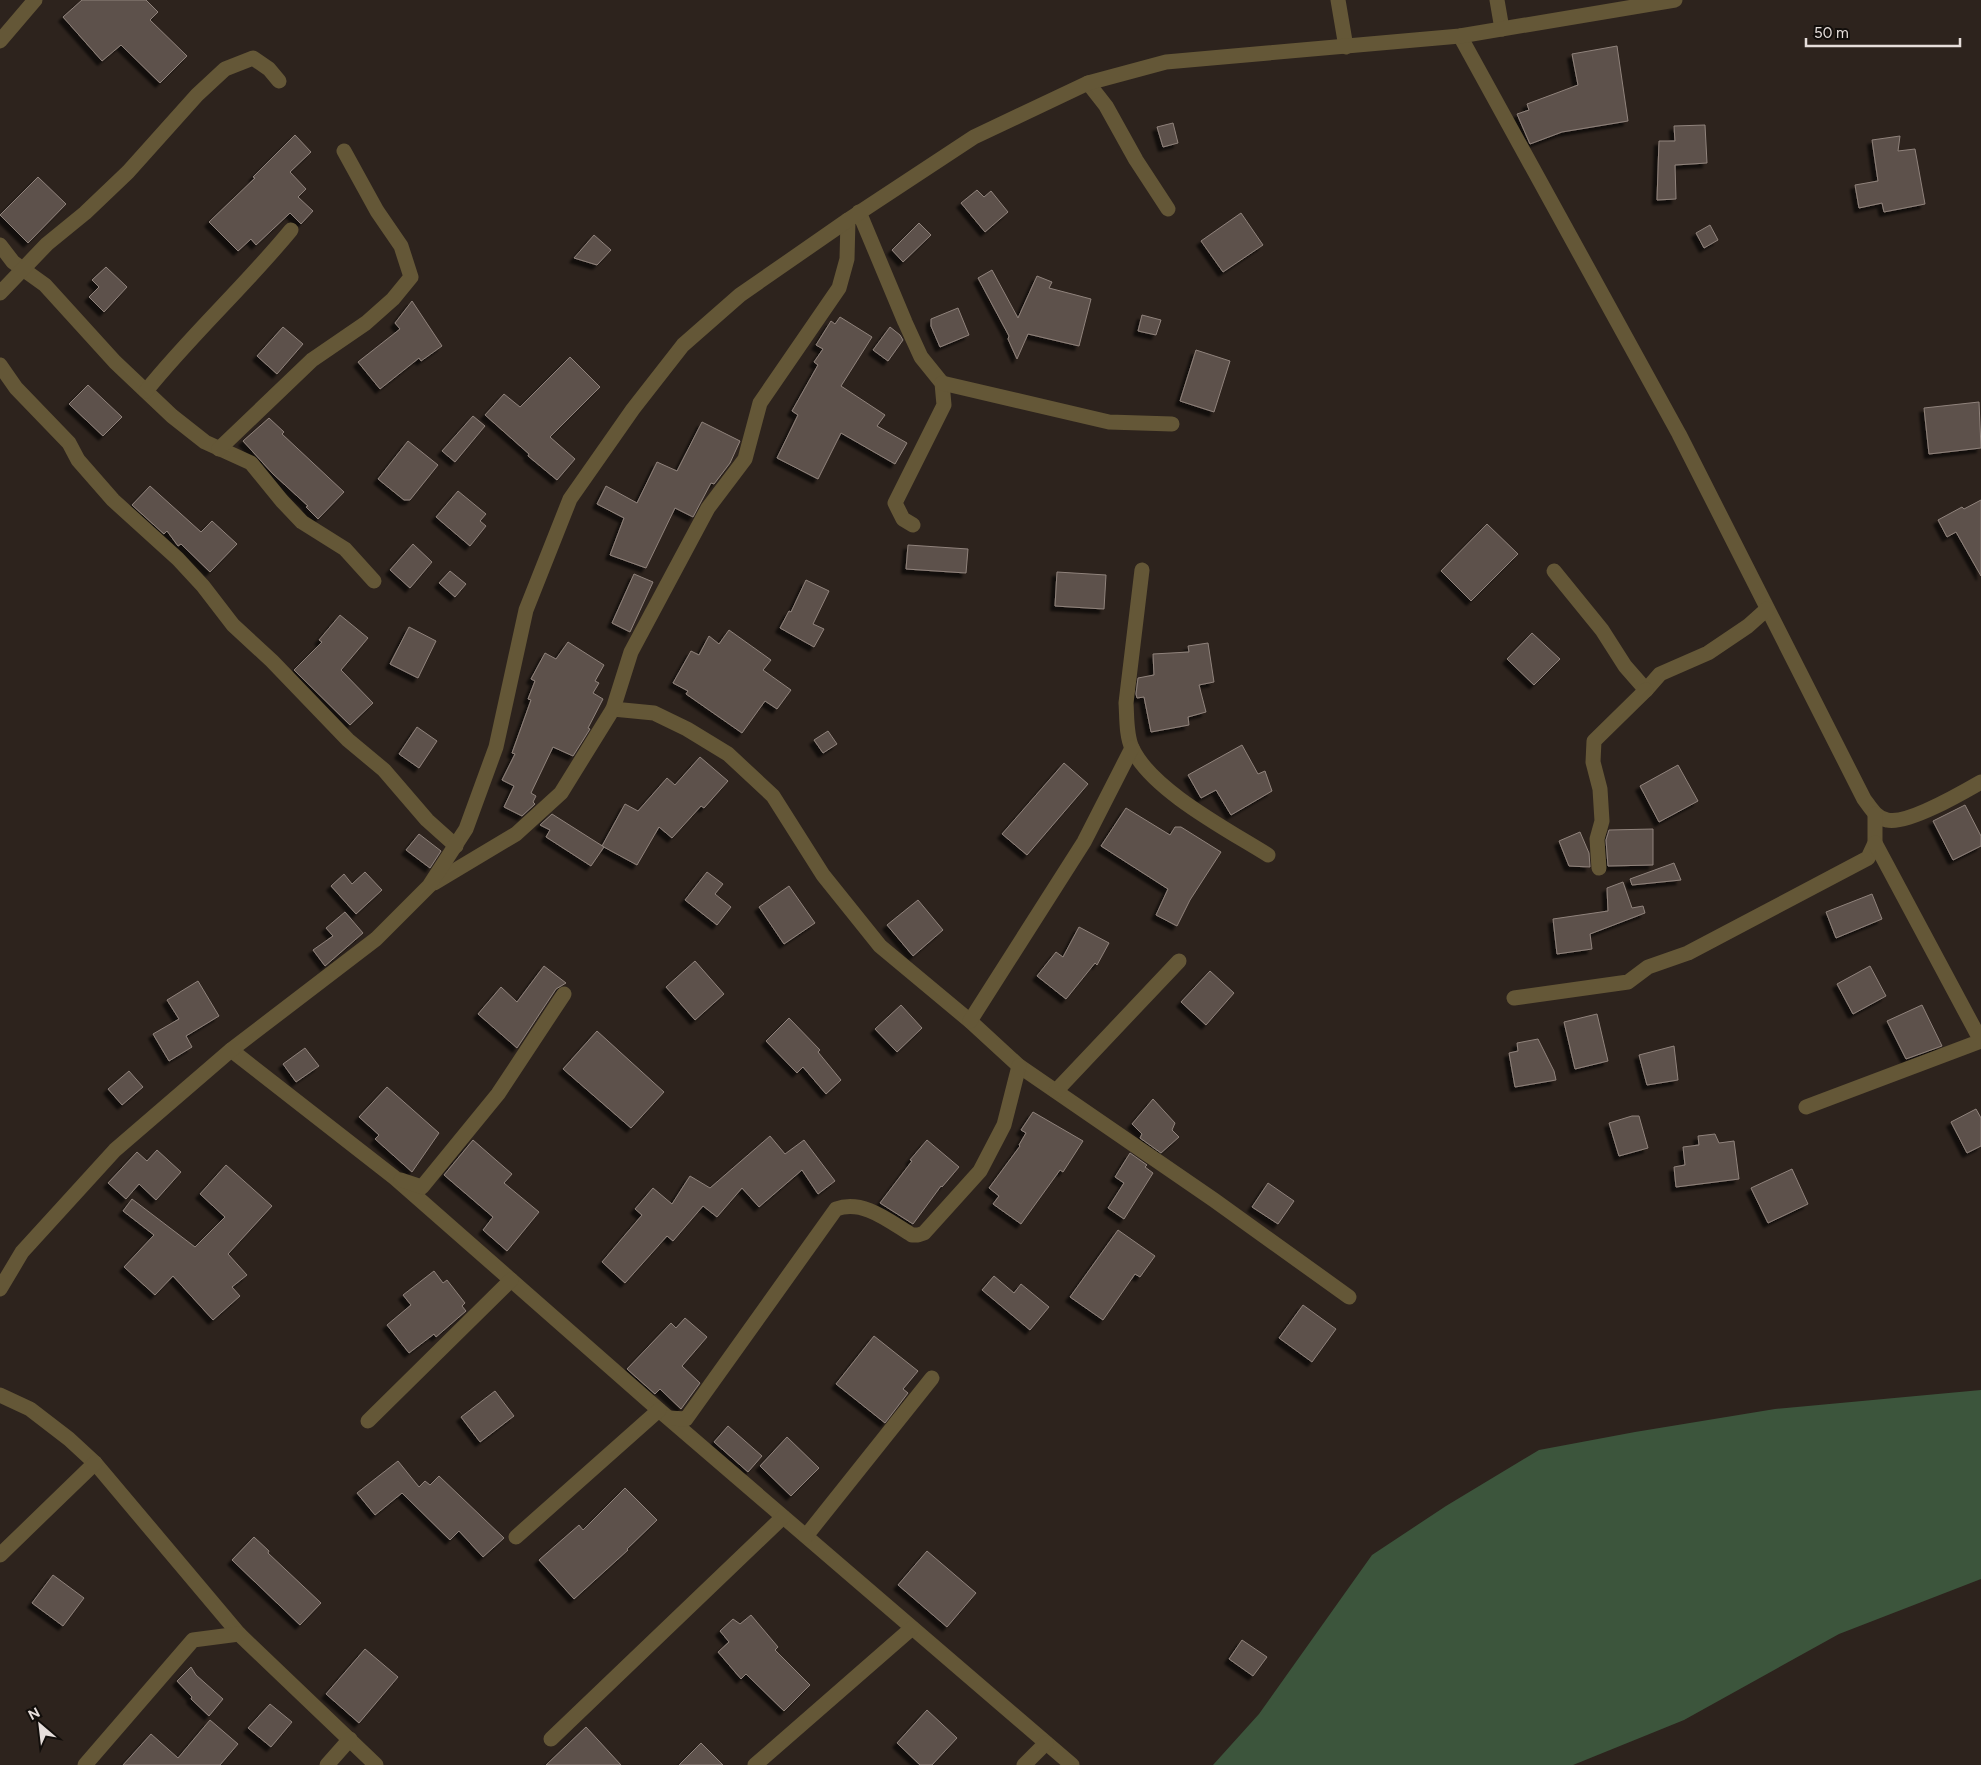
<svg xmlns="http://www.w3.org/2000/svg" width="1981" height="1765" viewBox="0 0 1981 1765" font-family="Figtree,sans-serif">
  <style>
    .green { fill: #3c553c }
    .building { fill: #5d514b; stroke: #90837c; filter: url(#shadow) }
    .lines { fill: none; stroke-linecap: round; stroke-linejoin: round }
    .street { stroke: #645737; stroke-width: 15 }
  </style>
  <defs>
    <filter id="shadow"><feDropShadow dx="-4.5" dy="4.5" stdDeviation="1" flood-color="#0009"/></filter>
  </defs>
  <rect width="100%" height="100%" fill="#2d231d"/>
  <path class="green" d="M1981,1390V1579L1839,1634L1684,1720L1573,1765H1213L1259,1714L1372,1555L1446,1506L1539,1450L1635,1432L1775,1409Z"/>
  <g class="building">
    <path d="M82,0H146L158,12L150,20L187,56L160,83L121,45L102,61L63,17Z"/>
    <path d="M1617,46L1628,121L1562,132L1530,144L1517,114L1529,110L1527,104L1578,85L1572,54Z"/>
    <path d="M1173,123L1178,143L1163,147L1157,127Z"/>
    <path d="M1705,125L1707,163L1675,165L1676,199L1657,200L1659,141H1675L1674,126Z"/>
    <path d="M295,135L311,152L290,172L306,189L298,197L313,211L301,224L290,213L256,245L251,239L238,251L209,222L255,178L253,177Z"/>
    <path d="M1900,136L1898,151L1915,149L1925,204L1884,212L1882,203L1859,208L1855,185L1878,181L1872,140Z"/>
    <path d="M38,177L66,204L28,243L0,215Z"/>
    <path d="M977,190L984,197L991,191L1008,212L985,232L961,203Z"/>
    <path d="M1241,213L1263,245L1223,272L1201,241Z"/>
    <path d="M919,223L931,235L903,262L892,250Z"/>
    <path d="M1710,225L1718,240L1704,248L1696,233Z"/>
    <path d="M594,235L611,250L597,265L574,258Z"/>
    <path d="M106,267L127,287L104,312L89,297L99,287L92,280Z"/>
    <path d="M992,270L1018,318L1037,276L1052,282L1049,288L1091,299L1079,346L1028,334L1017,359L1008,339L1009,336L978,278Z"/>
    <path d="M412,301L442,346L421,361L419,358L380,389L358,362L400,329L395,323Z"/>
    <path d="M958,308L969,335L940,347L931,326V319Z"/>
    <path d="M1142,315L1161,320L1156,335L1138,331Z"/>
    <path d="M840,317L872,337L841,386L885,415L877,426L907,443L895,464L841,433L818,479L777,458L798,415L792,411L818,365L814,362L823,349L816,345L831,321L835,324Z"/>
    <path d="M283,327L303,344L277,374L257,356Z"/>
    <path d="M890,327L900,335L903,340L888,361L873,350Z"/>
    <path d="M1196,350L1230,361L1214,412L1180,401Z"/>
    <path d="M570,357L600,387L550,437L575,459L557,480L528,456L529,454L485,415L504,394L520,407Z"/>
    <path d="M88,385L122,417L103,436L69,404Z"/>
    <path d="M1979,402L1981,448L1929,454L1924,408Z"/>
    <path d="M473,416L485,426L455,462L442,451Z"/>
    <path d="M269,418L284,432L282,434L344,492L318,519L306,507L308,506L273,474L243,441Z"/>
    <path d="M702,422L740,441L730,463L714,484L711,483L693,517L675,508L646,568L610,555L624,518L597,504L606,486L637,503L657,462L677,471Z"/>
    <path d="M408,441L438,465L410,500H404L378,479Z"/>
    <path d="M150,486L201,532L212,521L237,544L210,572L181,544L178,546L167,531L164,534L132,505Z"/>
    <path d="M458,491L486,514L480,521L486,526L470,546L436,517Z"/>
    <path d="M1981,500V576L1956,532L1947,537L1938,520L1962,507L1964,509Z"/>
    <path d="M1487,524L1518,554L1471,601L1441,571Z"/>
    <path d="M413,544L432,562L410,588L390,570Z"/>
    <path d="M908,545L968,549L966,573L906,569Z"/>
    <path d="M450,571L466,584L455,597L439,583Z"/>
    <path d="M1057,572L1106,575L1104,609L1055,606Z"/>
    <path d="M634,574L653,582L630,632L612,623Z"/>
    <path d="M806,580L829,591L813,624L824,629L814,647L780,628L789,611L791,612Z"/>
    <path d="M340,615L368,638L341,670L373,703L350,725L294,670L322,642L319,640Z"/>
    <path d="M409,627L436,641L418,678L390,664Z"/>
    <path d="M729,630L771,660L763,670L791,690L777,709L765,701L742,733L686,694L688,691L673,683L691,651L699,655L709,636L719,644Z"/>
    <path d="M1532,633L1560,659L1534,685L1507,659Z"/>
    <path d="M568,642L604,665L595,681L599,683L593,693L603,699L588,728L590,729L573,756L553,747L531,793L536,796L533,802L535,804L522,816L504,807L514,786L502,780L515,754L512,753L531,700L528,699L535,681L531,679L545,653L556,659Z"/>
    <path d="M1208,643L1214,682L1199,685L1206,712L1188,717L1189,725L1151,732L1144,697L1137,698L1136,694L1138,678L1154,675L1153,654L1189,652L1188,646Z"/>
    <path d="M417,727L437,741L419,768L399,754Z"/>
    <path d="M828,731L837,744L823,753L814,740Z"/>
    <path d="M1242,745L1258,774L1265,771L1272,791L1231,815L1216,790L1201,798L1188,775Z"/>
    <path d="M700,757L728,781L704,808L701,806L672,838L659,827L637,865L602,846L625,804L638,811L667,778L675,785Z"/>
    <path d="M1064,763L1088,784L1027,855L1002,834Z"/>
    <path d="M1678,765L1698,801L1659,822L1640,786Z"/>
    <path d="M1965,805L1981,836V846L1953,860L1933,821Z"/>
    <path d="M1126,808L1170,835L1175,827H1181L1221,852L1190,900L1177,926L1156,915L1168,889L1101,846Z"/>
    <path d="M552,814L604,847L591,866L546,837L550,830L540,825Z"/>
    <path d="M1653,829V865L1608,866L1606,840L1609,830Z"/>
    <path d="M1580,832L1589,853L1590,867L1569,866L1559,841Z"/>
    <path d="M419,834L441,851L430,868L406,850Z"/>
    <path d="M1674,863L1681,880L1632,885L1630,879Z"/>
    <path d="M365,872L382,890L356,914L331,886L344,874L352,884Z"/>
    <path d="M707,872L723,884L715,894L731,907L717,925L685,900Z"/>
    <path d="M1623,882L1632,908L1643,906L1645,913L1590,934L1592,949L1557,954L1553,919L1608,911L1607,888Z"/>
    <path d="M789,886L815,923L784,944L759,907Z"/>
    <path d="M1872,894L1882,919L1836,938L1826,912Z"/>
    <path d="M918,900L943,930L913,956L887,925Z"/>
    <path d="M345,912L363,933L325,966L313,950L333,936L326,928Z"/>
    <path d="M1079,927L1109,943L1097,965L1095,963L1066,999L1037,976L1056,952L1063,957Z"/>
    <path d="M695,961L724,994L695,1020L666,987Z"/>
    <path d="M544,966L566,983L556,989L517,1048L478,1014L501,987L517,1002Z"/>
    <path d="M1870,966L1886,996L1853,1014L1837,984Z"/>
    <path d="M1210,971L1234,993L1206,1025L1181,1002Z"/>
    <path d="M198,981L219,1016L186,1036L192,1047L169,1061L153,1034L179,1019L167,1000Z"/>
    <path d="M901,1005L922,1028L897,1052L875,1029Z"/>
    <path d="M1922,1005L1942,1046L1906,1059L1887,1021Z"/>
    <path d="M1597,1014L1608,1061L1575,1069L1564,1022Z"/>
    <path d="M789,1018L820,1050L818,1052L841,1080L826,1094L803,1067L797,1073L766,1041Z"/>
    <path d="M597,1031L664,1092L631,1128L563,1069Z"/>
    <path d="M1538,1039L1554,1071L1556,1080L1515,1087L1509,1053L1518,1051L1517,1043Z"/>
    <path d="M1674,1046L1678,1080L1647,1085L1639,1055Z"/>
    <path d="M305,1048L319,1066L296,1082L283,1064Z"/>
    <path d="M129,1071L143,1087L122,1105L108,1089Z"/>
    <path d="M387,1087L439,1133L412,1172L375,1139L379,1135L359,1117Z"/>
    <path d="M1153,1099L1175,1123L1172,1130L1179,1137L1161,1153L1140,1138L1142,1134L1132,1124Z"/>
    <path d="M1976,1109L1981,1118V1146L1967,1153L1951,1122Z"/>
    <path d="M1033,1112L1083,1141L1063,1172L1060,1170L1021,1224L993,1204L999,1196L989,1188L1020,1146L1019,1145L1026,1133L1021,1130Z"/>
    <path d="M1632,1116H1639L1648,1148L1619,1156L1609,1123Z"/>
    <path d="M1715,1134L1719,1143L1734,1141L1739,1179L1676,1187L1674,1167L1685,1165L1683,1147L1699,1145L1698,1136Z"/>
    <path d="M770,1136L785,1154L804,1140L835,1181L818,1194L802,1170L759,1207L742,1188L717,1217L703,1206L673,1241L667,1236L625,1283L602,1262L642,1215L635,1209L653,1188L672,1204L690,1176L710,1188Z"/>
    <path d="M473,1140L512,1174L504,1183L539,1212L507,1251L483,1230L493,1217L444,1175Z"/>
    <path d="M927,1140L959,1167L942,1187L941,1186L913,1224L880,1203L912,1161L910,1160Z"/>
    <path d="M157,1150L181,1172L156,1200L139,1184L126,1199L108,1183L137,1152L147,1161Z"/>
    <path d="M1130,1153L1147,1165L1145,1167L1153,1173L1124,1219L1108,1208L1124,1183L1115,1177Z"/>
    <path d="M226,1165L272,1206L228,1254L247,1275L232,1287L240,1296L213,1320L173,1276L155,1295L124,1267L154,1235L123,1211L132,1199L195,1247L225,1217L200,1194Z"/>
    <path d="M1792,1169L1808,1204L1768,1223L1751,1188Z"/>
    <path d="M1268,1183L1294,1201L1278,1224L1252,1207Z"/>
    <path d="M1118,1230L1155,1256L1140,1277L1135,1274L1103,1320L1070,1297Z"/>
    <path d="M434,1271L443,1283L447,1280L465,1303L462,1306L466,1311L436,1337L434,1334L409,1353L387,1325L411,1305L403,1295Z"/>
    <path d="M994,1276L1014,1293L1021,1284L1049,1307L1030,1330L982,1290Z"/>
    <path d="M1303,1305L1336,1329L1312,1362L1279,1338Z"/>
    <path d="M685,1318L707,1337L682,1366L700,1383L681,1409L660,1389L655,1394L627,1369L671,1323L676,1328Z"/>
    <path d="M874,1336L918,1371L903,1389L908,1393L885,1423L836,1384Z"/>
    <path d="M495,1391L514,1416L480,1442L461,1417Z"/>
    <path d="M728,1426L762,1456L748,1472L714,1442Z"/>
    <path d="M787,1437L819,1468L791,1496L760,1466Z"/>
    <path d="M398,1461L419,1487L425,1481L430,1485L439,1476L504,1538L483,1557L459,1531L450,1540L402,1493L375,1515L357,1493Z"/>
    <path d="M625,1488L657,1520L627,1549L628,1550L574,1599L539,1560L579,1525L583,1530Z"/>
    <path d="M254,1537L269,1551L268,1553L321,1603L300,1625L232,1560Z"/>
    <path d="M927,1551L976,1593L947,1627L898,1585Z"/>
    <path d="M53,1575L84,1598L63,1626L32,1603Z"/>
    <path d="M751,1615L778,1647L775,1650L810,1685L784,1711L746,1674L741,1679L718,1652L729,1642L720,1631L733,1619L740,1624Z"/>
    <path d="M1242,1640L1267,1657L1253,1676L1229,1659Z"/>
    <path d="M365,1649L398,1677L359,1723L326,1694Z"/>
    <path d="M191,1667L196,1675L223,1699L209,1716L191,1699L192,1697L177,1681Z"/>
    <path d="M270,1704L292,1722L271,1747L248,1728Z"/>
    <path d="M927,1710L957,1738L932,1765H920L897,1743Z"/>
    <path d="M210,1720L238,1744L220,1765H123L151,1734L178,1758Z"/>
    <path d="M586,1727L621,1765H546Z"/>
    <path d="M701,1743L723,1765H679Z"/>
  </g>
  <g class="lines">
    <g class="street">
      <path d="M1338,0L1346,47"/>
      <path d="M1497,0L1502,29"/>
      <path d="M1460,36L1679,434L1864,799C1870,807 1876,818 1887,820C1907,825 1962,793 1981,782"/>
      <path d="M0,41L35,0"/>
      <path d="M1088,83L1106,106L1136,160L1168,209"/>
      <path d="M859,212L905,322L921,357L942,383L944,405L895,503L903,519L913,525"/>
      <path d="M0,245L13,262L45,285L115,362L172,416L205,442L251,463L282,501L302,522L345,549L374,581"/>
      <path d="M0,293L47,244L85,213L128,172L197,95L225,69L253,58L269,69L279,81"/>
      <path d="M0,365L16,388L69,443L78,460L113,500L178,559L203,586L233,625L272,661L348,740L384,770L427,820L456,846"/>
      <path d="M942,383L1109,422L1172,424"/>
      <path d="M146,391C191,335 245,286 291,230"/>
      <path d="M219,449L312,360L366,323L393,299L411,277L401,246L377,211L344,151"/>
      <path d="M1142,570L1126,703C1127,717 1126,735 1132,748C1151,790 1230,831 1268,855"/>
      <path d="M1554,571L1602,630L1625,666L1646,690L1660,674L1708,653L1748,626L1767,609"/>
      <path d="M613,709L654,713L687,729L728,754L773,796L823,875L880,946L970,1021L1019,1066L1214,1200L1349,1297"/>
      <path d="M1599,868L1597,839L1602,821L1600,789L1593,762L1594,741L1646,690"/>
      <path d="M434,883L516,834L561,793L613,709L631,652L708,508L745,459L760,403L839,288L847,259L848,220"/>
      <path d="M1514,998L1628,982L1648,967L1688,953L1868,858L1875,843V814"/>
      <path d="M970,1021L1084,842L1132,748"/>
      <path d="M231,1050L395,1178L659,1410L1072,1765"/>
      <path d="M1056,1091L1179,961"/>
      <path d="M1806,1107L1981,1041L1875,843"/>
      <path d="M401,1180L422,1187L498,1094L564,994"/>
      <path d="M0,1289L22,1252L115,1150L231,1050L376,939L429,886L466,829L496,747L526,610L570,499L633,409L683,345L740,295L848,220L974,137L1088,83L1166,62L1460,36L1675,0"/>
      <path d="M0,1395L30,1409L69,1439L95,1463L239,1634L376,1765"/>
      <path d="M669,1418L686,1419L836,1209C863,1199 889,1221 912,1235H918L924,1233L980,1171L1004,1125L1019,1066"/>
      <path d="M368,1421L511,1280"/>
      <path d="M806,1536L932,1378"/>
      <path d="M516,1537L659,1410"/>
      <path d="M0,1555L95,1463"/>
      <path d="M551,1739L783,1517"/>
      <path d="M85,1765L193,1640L239,1634"/>
      <path d="M327,1765L350,1739"/>
      <path d="M755,1765L912,1628"/>
      <path d="M1024,1765L1046,1743"/>
    </g>
  </g>
  <g transform="translate(40 1725) rotate(332)" stroke="#120e0b" stroke-width="4" paint-order="stroke">
  <path d="M0-4L9 19L0 12L-9 19Z" fill="#e6dedb"/>
  <text y="-8" font-size="14" font-weight="bold" text-anchor="middle" fill="#e6dedb">N</text>
  </g>
  <path d="M1806 38v8h154v-8" fill="none" stroke="#e6dedb" stroke-width="2.5"/>
  <text x="1814" y="38" font-size="15" fill="#e6dedb" stroke="#120e0b" stroke-width="4" paint-order="stroke">50 m</text>
</svg>
